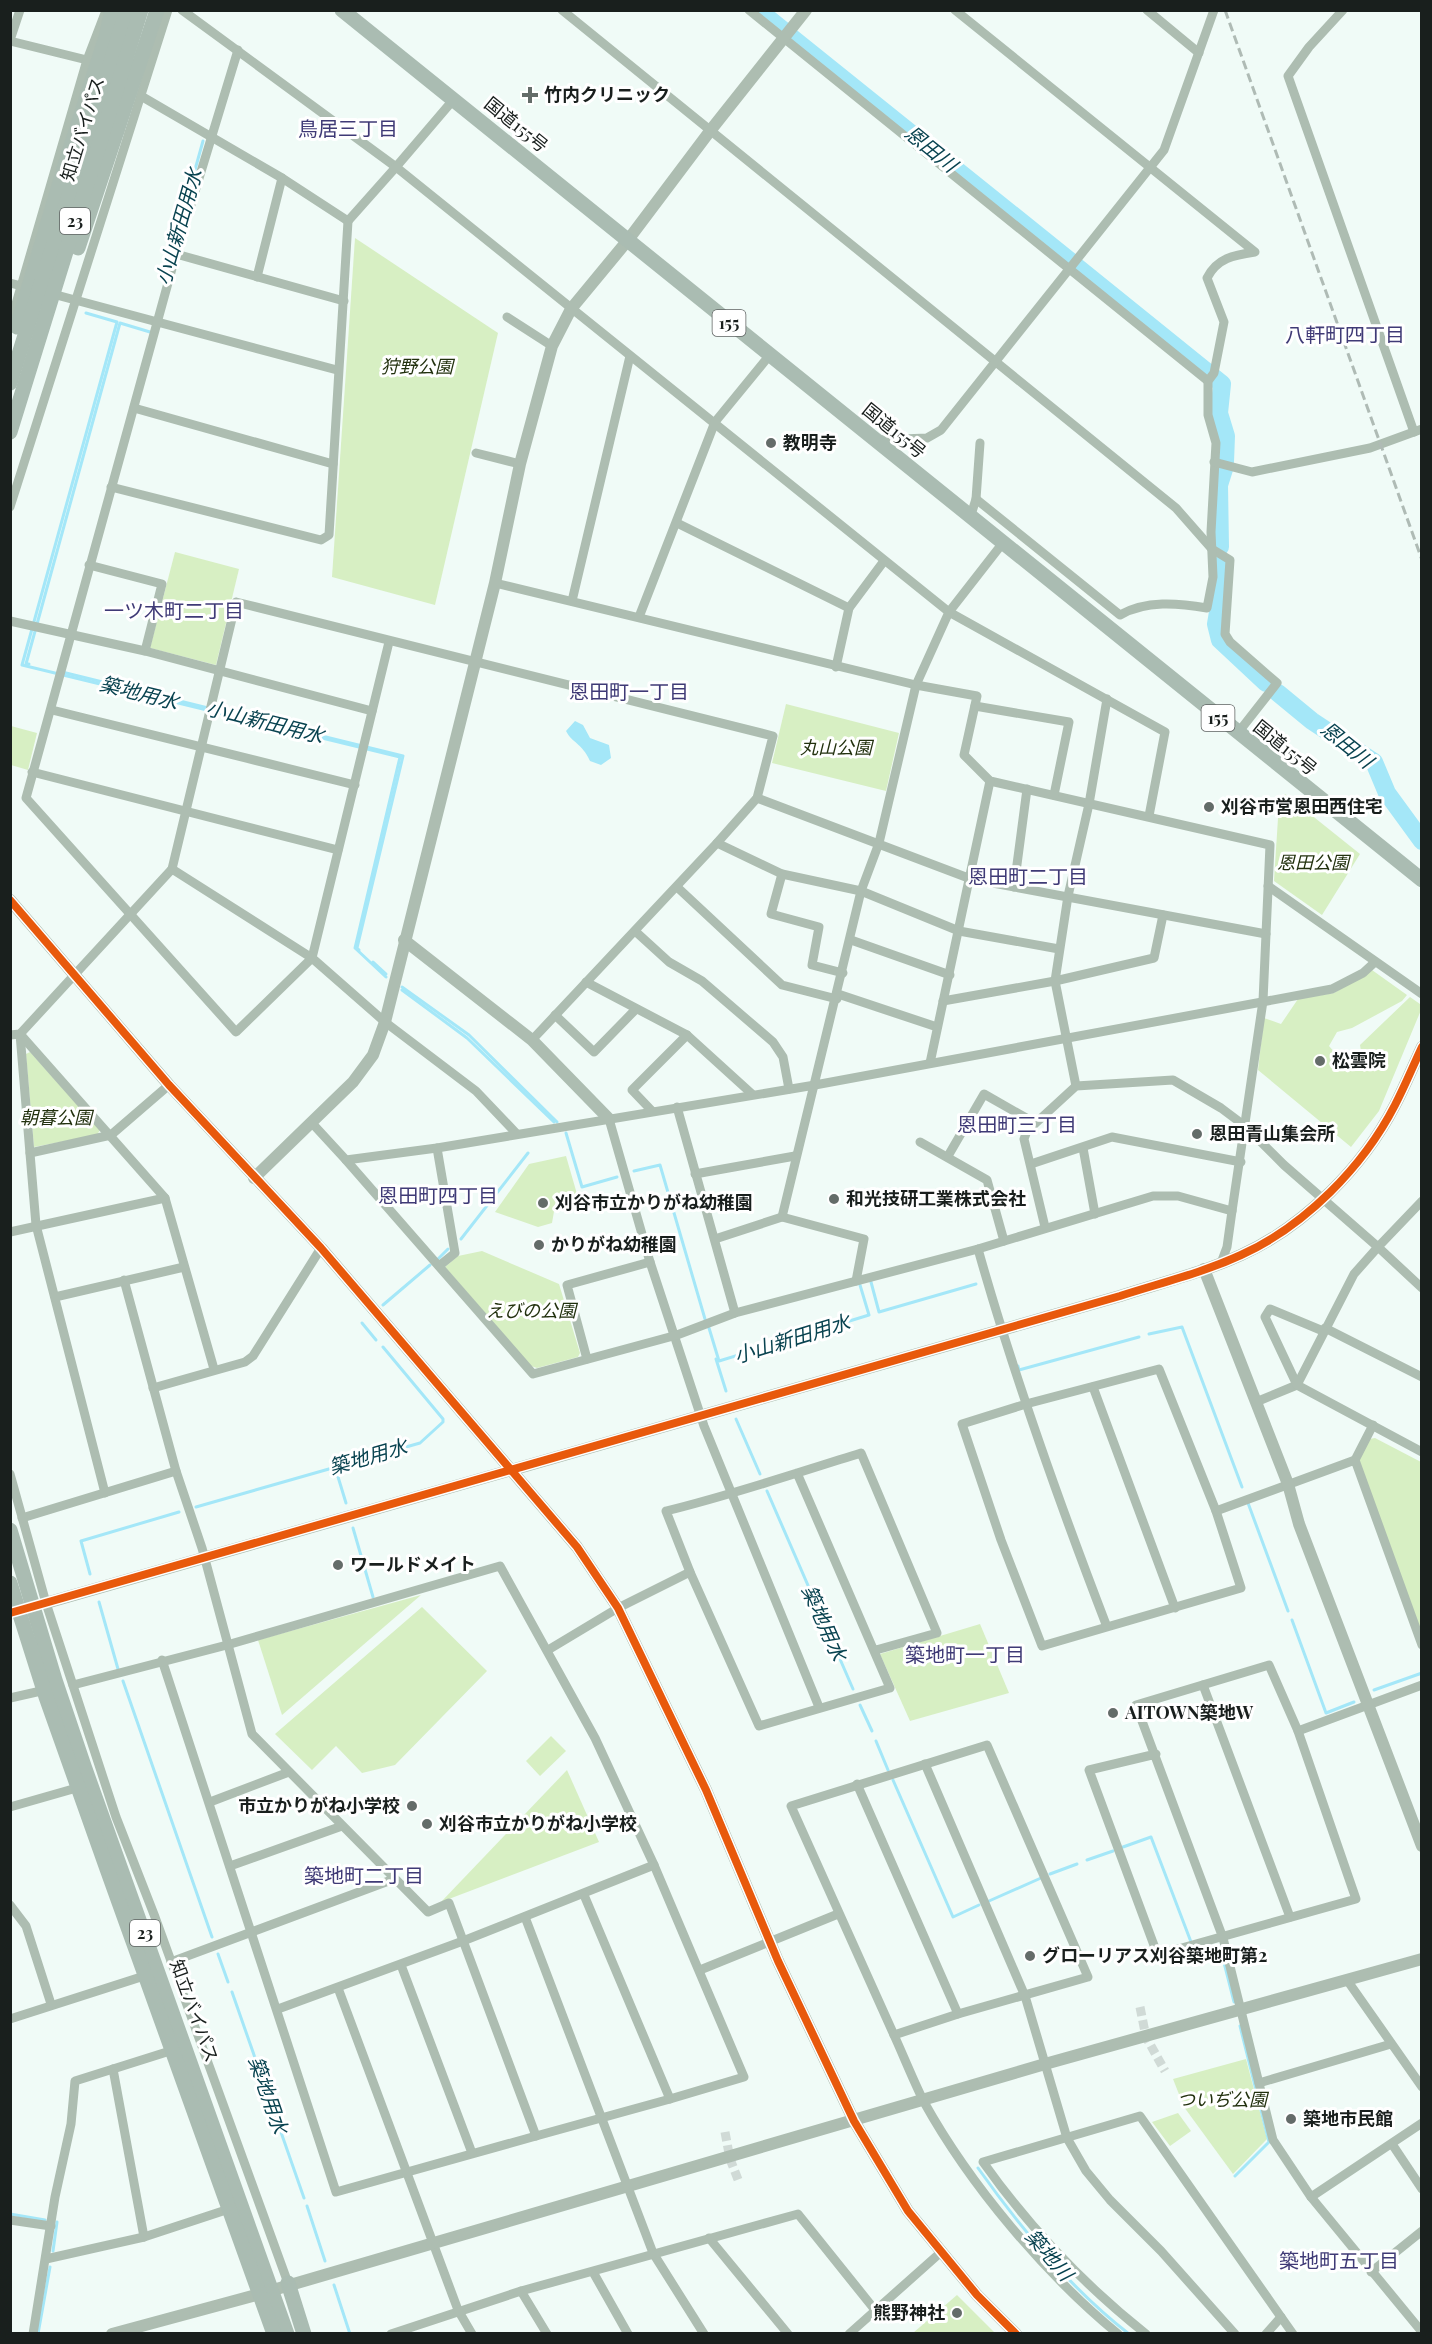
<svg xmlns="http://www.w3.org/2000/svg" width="1432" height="2344" viewBox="0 0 1432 2344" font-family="'Playfair Display','Noto Sans JP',serif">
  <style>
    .green { fill: #d7efc3 }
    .water { fill: #a4e7f8 }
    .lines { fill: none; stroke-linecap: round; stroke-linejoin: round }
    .stream { stroke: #a4e7f8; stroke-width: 3 }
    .river { stroke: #a4e7f8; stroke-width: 18 }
    .minor-tunnel { stroke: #d0dad6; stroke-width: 9; stroke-dasharray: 9 4.5; stroke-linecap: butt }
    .minor { stroke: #adbdb1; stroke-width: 9 }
    .tertiary { stroke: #adbdb1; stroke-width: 12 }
    .trunk { stroke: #aabcb2; stroke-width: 15 }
    .rail { stroke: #afbbb5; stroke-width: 3; stroke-dasharray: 9 4.5; stroke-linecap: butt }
    .trunk-bridge { stroke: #aabcb2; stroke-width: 15 }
    .cycleway-casing { stroke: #fff; stroke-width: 11 }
    .cycleway { stroke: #e8590c; stroke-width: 8 }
    .poi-dot { fill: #646c69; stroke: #fff; stroke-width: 2 }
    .labels { text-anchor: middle; stroke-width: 6; stroke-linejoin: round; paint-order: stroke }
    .shield { fill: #fff; stroke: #5e6261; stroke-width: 1.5 }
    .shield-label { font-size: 16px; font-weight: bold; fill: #191f1d }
    .poi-label { font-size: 18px; font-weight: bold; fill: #191f1d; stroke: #fff; text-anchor: start }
    .street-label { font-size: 18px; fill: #191f1d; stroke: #fff }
    .park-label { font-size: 18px; font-style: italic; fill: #22310e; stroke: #fff }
    .neighbourhood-label { font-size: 20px; fill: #3f3a76; stroke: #fff }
    .water-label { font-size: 20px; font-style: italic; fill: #094350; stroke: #fff }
  </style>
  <rect width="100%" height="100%" fill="#f0fbf7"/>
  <g class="green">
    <path d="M355,238L498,333L435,605L332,577Z"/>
    <path d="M175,552L239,569L216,665L150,648Z"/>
    <path d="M786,704L899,733L886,791L772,763Z"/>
    <path d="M11,726L37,733L28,770L11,765Z"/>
    <path d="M1285,794L1360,854L1322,915L1274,881L1279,802Z"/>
    <path d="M1372,970L1407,995L1402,1001L1352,1028L1337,1032L1329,1046L1344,1063L1361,1051L1360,1045L1410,997L1420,1004L1421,1010L1379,1111L1351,1147L1258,1070L1264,1018L1281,1024L1298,999L1334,993Z"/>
    <path d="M30,1052L100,1130L97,1135L34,1147L26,1054Z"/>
    <path d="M566,1156L577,1194L556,1200L552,1223L538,1227L495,1212L529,1164Z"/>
    <path d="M482,1251L559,1284L580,1353L578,1357L537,1368L531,1366L445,1267L458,1256Z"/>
    <path d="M1375,1438L1421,1462V1632L1357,1460L1369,1439Z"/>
    <path d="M421,1595L282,1715L258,1640Z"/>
    <path d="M422,1607L487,1671L395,1765L362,1773L336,1746L312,1770L275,1734Z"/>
    <path d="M980,1624L1009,1693L910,1721L880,1654Z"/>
    <path d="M551,1736L566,1751L540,1776L526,1761Z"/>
    <path d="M567,1770L599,1842L441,1902Z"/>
    <path d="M1246,2059L1267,2139L1233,2174L1184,2107L1173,2079Z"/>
    <path d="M1178,2113L1191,2131L1170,2146L1152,2122Z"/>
    <path d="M957,2295L995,2333H913Z"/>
  </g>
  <path class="water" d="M575,721L583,725L590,738L609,745L611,758L601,765L590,761C582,743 572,743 566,731Z"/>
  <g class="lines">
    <g class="stream">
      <path d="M176,238L203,141"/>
      <path d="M86,313L117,322L22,665L400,757L355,948L386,977"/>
      <path d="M29,664H26L120,323L150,332"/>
      <path d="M62,672L403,756L357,948L359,950"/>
      <path d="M373,962L386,974"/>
      <path d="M402,987L469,1035L557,1122"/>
      <path d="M402,990L467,1038L554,1122"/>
      <path d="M566,1133L582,1187L617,1177"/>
      <path d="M634,1171L660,1165L705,1319"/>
      <path d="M461,1239L528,1153"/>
      <path d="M438,1259L448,1249"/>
      <path d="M871,1282L879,1312L976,1284"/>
      <path d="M383,1305L430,1265"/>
      <path d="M362,1323L376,1340"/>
      <path d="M709,1328L719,1361L869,1315L860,1285"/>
      <path d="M1149,1334L1182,1327L1242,1487"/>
      <path d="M716,1359L726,1391"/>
      <path d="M1018,1366L1019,1370L1139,1337"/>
      <path d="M736,1419L760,1474"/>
      <path d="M335,1467L346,1503"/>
      <path d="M767,1491L853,1689"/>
      <path d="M1248,1503L1288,1611"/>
      <path d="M196,1507L420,1443L443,1422V1419L383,1347"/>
      <path d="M353,1528L373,1597"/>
      <path d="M90,1574L81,1541L179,1512"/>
      <path d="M99,1602L118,1669"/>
      <path d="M1292,1620L1326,1713L1354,1702"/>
      <path d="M123,1681L212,1937"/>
      <path d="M1374,1690L1422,1673"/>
      <path d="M860,1705L872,1731"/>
      <path d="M876,1741L888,1770"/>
      <path d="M893,1780L953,1917L979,1905"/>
      <path d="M1123,1847L1151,1837L1191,1942"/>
      <path d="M1087,1860L1113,1851"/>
      <path d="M1050,1874L1077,1864"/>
      <path d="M989,1901L1041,1878"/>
      <path d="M1220,1947L1234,2002"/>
      <path d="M218,1954L228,1982"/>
      <path d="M232,1992L304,2198"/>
      <path d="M978,2168C1021,2229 1070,2288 1129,2334"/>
      <path d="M1235,2176L1269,2142L1240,2026"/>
      <path d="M307,2206L325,2261"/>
      <path d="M10,2214L45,2220"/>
      <path d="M53,2251L57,2222"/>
      <path d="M334,2285L350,2334"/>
      <path d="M38,2334L50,2267"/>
    </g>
    <g class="river">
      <path d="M758,10L784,31"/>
      <path d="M791,37L1070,261"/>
      <path d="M1077,267L1222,384L1219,413L1226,436L1225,462"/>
      <path d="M1220,547L1219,485L1225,466"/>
      <path d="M1221,561L1223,582L1216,624L1220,640L1266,683"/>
      <path d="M1278,693L1312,721L1374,762L1387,793L1422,841"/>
    </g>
    <g class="minor-tunnel">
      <path d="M1140,2007L1146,2037L1165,2071"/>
      <path d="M725,2132L730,2159L739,2182"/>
    </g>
    <g class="minor">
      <path d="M182,10L396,167L454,99"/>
      <path d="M562,10L1176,508L1212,549L1230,560L1225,634L1230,642L1277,683L1237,734"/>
      <path d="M749,10L1208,381"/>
      <path d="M955,10L1255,252C1234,255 1217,258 1207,278L1224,322L1214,373L1208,381V415L1216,443L1211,532L1213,577L1207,608C1178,603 1146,600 1120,615L976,499"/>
      <path d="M1147,10L1199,53"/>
      <path d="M1343,10L1309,47L1288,76L1414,432"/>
      <path d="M10,40L20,10"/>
      <path d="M10,41L87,60"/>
      <path d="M141,96L282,178"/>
      <path d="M176,254L238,50"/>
      <path d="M257,277L282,178L348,221L396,167L949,612L1165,732L1149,816"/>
      <path d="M10,283L33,289"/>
      <path d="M49,293L337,370"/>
      <path d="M344,301L176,254L26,798L236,1032L312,958L389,642"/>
      <path d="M507,317L552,346"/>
      <path d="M11,321L87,60L105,13"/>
      <path d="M134,408L333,464"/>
      <path d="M877,440L927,438L941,430L1164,150L1214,10"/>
      <path d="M476,453L520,464"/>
      <path d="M1214,462L1252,472L1370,448L1422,429"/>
      <path d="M111,487L321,540L329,535L348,221"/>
      <path d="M10,507L168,10"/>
      <path d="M970,518L976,499L980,443"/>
      <path d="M677,523L849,608"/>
      <path d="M89,565L162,584L145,651"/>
      <path d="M495,583L916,685L977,696L964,755L990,781L1270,845L1263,1001L1232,1211"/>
      <path d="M572,601L630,356"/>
      <path d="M639,617L715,422L769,356"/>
      <path d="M10,621L145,651L372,711"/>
      <path d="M836,667L849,608L884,561"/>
      <path d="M975,706L1069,722L1054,795"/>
      <path d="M52,710L355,785"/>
      <path d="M32,772L338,850"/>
      <path d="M757,798L971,879L1266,934"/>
      <path d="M172,869L236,602L773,736L757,798L717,843L782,874L861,891L959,931L1059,949"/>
      <path d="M782,874L771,914L819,927L812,965L843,973"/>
      <path d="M1268,886L1422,994"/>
      <path d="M677,887L782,985L837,999"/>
      <path d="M1014,887L1027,789"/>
      <path d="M635,931L669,962L702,981L773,1042L783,1057L789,1089"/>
      <path d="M851,940L950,975"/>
      <path d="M586,982L687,1035L752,1094"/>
      <path d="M838,994L937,1027"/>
      <path d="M943,1001L1055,981L1154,958L1163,915"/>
      <path d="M555,1015L594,1052L636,1009"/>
      <path d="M20,1034L36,1225L105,1493"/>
      <path d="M20,1034L165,1198L214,1369"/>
      <path d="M10,1035L20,1034L172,869L312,958L385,1022L476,1091L516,1133"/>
      <path d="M532,1040L717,843"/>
      <path d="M930,1063L990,781"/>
      <path d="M1076,1086L1055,981L1068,896L1089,804L1107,699"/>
      <path d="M677,1107L735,1313"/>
      <path d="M652,1111L632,1090L687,1035"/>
      <path d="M609,1119L650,1262L704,1426L819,1707"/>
      <path d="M311,1122L346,1160L437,1148L815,1085L1332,989L1363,973L1375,962"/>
      <path d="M920,1142L987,1180L1004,1241"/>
      <path d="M437,1148L455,1253L439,1266"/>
      <path d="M1083,1148L1095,1214"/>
      <path d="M30,1153L111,1135L169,1085"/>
      <path d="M948,1156L984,1094L1035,1123"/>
      <path d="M346,1160L533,1374L677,1335L735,1313L978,1249L1153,1196H1178L1232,1211L1227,1247L1221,1263"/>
      <path d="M1031,1164L1112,1137L1241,1162"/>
      <path d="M695,1174L795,1156"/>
      <path d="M1422,1201L1378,1247L1422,1288"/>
      <path d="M782,1217L861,891L879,843L916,685L949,612L1002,544"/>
      <path d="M1045,1227L1024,1139L1027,1131L1076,1086L1173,1080L1221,1108L1245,1126L1284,1165L1378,1247L1354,1274L1297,1385L1256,1402"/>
      <path d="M10,1232L165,1198"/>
      <path d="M715,1239L782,1217L864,1239L856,1281"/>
      <path d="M978,1249C1014,1377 1059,1502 1107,1627L1042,1646L1001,1540L962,1424L1026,1404L1159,1369L1216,1511L1241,1588L1107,1627"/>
      <path d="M124,1280L176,1471L202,1548L252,1734L428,1912L449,1903L536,2136L670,2099"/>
      <path d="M55,1297L184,1267"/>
      <path d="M1325,1328L1422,1377"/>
      <path d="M1323,1331L1270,1309L1265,1317L1297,1385L1422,1452"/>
      <path d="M587,1359L567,1285L650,1262"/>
      <path d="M1093,1387L1175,1608"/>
      <path d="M153,1388L245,1362L253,1356L321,1248"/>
      <path d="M1355,1460L1373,1425"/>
      <path d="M797,1473L890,1688L759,1726L690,1572L666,1511C732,1495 796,1473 861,1453L937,1633L876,1650"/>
      <path d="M10,1474L46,1603L116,1817L155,1917L288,2283"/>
      <path d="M1216,1511L1355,1460L1422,1645"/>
      <path d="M22,1518L176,1471"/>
      <path d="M548,1650L618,1608L690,1572"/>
      <path d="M162,1660L336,2192L536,2136"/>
      <path d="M73,1685L227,1645L500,1566L595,1738L654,1865L463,1941L278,2009"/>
      <path d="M1203,1685L1290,1917"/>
      <path d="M10,1698L41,1691"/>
      <path d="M1298,1731L1422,1685"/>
      <path d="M987,1745L1088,1977L958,2014L894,2035L791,1806Z"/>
      <path d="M1156,1754L1089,1770L1155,1948L1164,1953L1356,1899L1298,1731L1269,1665L1136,1705L1223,1938L1273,2140L1311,2197L1422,2332"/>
      <path d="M925,1764L1025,1996L1067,2138L1086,2171L1110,2200L1161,2251L1235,2334"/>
      <path d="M857,1784L958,2014"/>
      <path d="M210,1802L289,1772"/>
      <path d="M10,1807L73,1789"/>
      <path d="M230,1866L342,1826"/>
      <path d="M584,1895L670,2099L744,2077L654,1865"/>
      <path d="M10,1905L26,1926L51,2004"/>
      <path d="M525,1917L653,2253L704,2334"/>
      <path d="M171,1962L394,1879"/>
      <path d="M401,1965L472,2153"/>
      <path d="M700,1970L838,1914"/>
      <path d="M1347,1980L1422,2087"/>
      <path d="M338,1988L458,2310L472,2334"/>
      <path d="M10,2019L141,1977"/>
      <path d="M894,2035C904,2057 913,2080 924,2102C970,2185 1045,2274 1118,2334"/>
      <path d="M113,2069L144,2237"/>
      <path d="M1259,2083L1391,2044"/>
      <path d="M1392,2144L1422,2189"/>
      <path d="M1311,2197L1422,2123"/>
      <path d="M10,2220L51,2226"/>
      <path d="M709,2238L788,2334"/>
      <path d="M46,2259L144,2237L229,2209"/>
      <path d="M593,2272L628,2334"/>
      <path d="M1371,2272L1422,2231"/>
      <path d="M521,2291L547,2334"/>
      <path d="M33,2334L55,2197L71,2124L75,2081L170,2051"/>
      <path d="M391,2334L521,2291L798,2214L875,2310"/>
      <path d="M849,2334L940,2253"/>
      <path d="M1146,2334C1083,2284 1029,2227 983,2162L1140,2116L1281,2317"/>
      <path d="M1266,2334L1281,2317L1293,2334"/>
    </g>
    <g class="tertiary">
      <path d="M10,900L169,1085L321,1248L577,1547L618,1608L706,1790L778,1961L854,2121L908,2211L977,2295L1016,2334"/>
      <path d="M404,940L532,1040L609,1119"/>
      <path d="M254,1178L353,1082L373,1055L385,1022L495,583L520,464L552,346L571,309L628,240L710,131L806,10"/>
      <path d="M1204,1269L1288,1484L1299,1524L1422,1846"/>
      <path d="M46,1603L1120,1296C1160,1283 1202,1273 1241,1255C1305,1226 1363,1167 1395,1105C1405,1086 1413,1066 1422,1047"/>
      <path d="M112,2334L256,2295L1045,2064L1422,1959"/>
    </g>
    <g class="trunk">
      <path d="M342,10L1422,880"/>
      <path d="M117,131L157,10"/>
      <path d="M66,162L106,37L112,10"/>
      <path d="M288,2283L304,2334"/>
    </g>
    <path class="rail" d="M1225,10L1422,560"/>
    <g class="trunk-bridge">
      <path d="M78,248L117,131"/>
      <path d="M17,327L66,162"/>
      <path d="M10,383L127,10"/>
      <path d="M10,432L141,10"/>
      <path d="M10,1530L55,1680L84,1766L287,2334"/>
      <path d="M10,1583L46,1697L107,1869L274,2334"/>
    </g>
    <g class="cycleway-casing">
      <g id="cycleway">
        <path d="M10,900L169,1085L321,1248L577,1547L618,1608L706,1790L778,1961L854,2121L908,2211L977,2295L1016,2334"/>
        <path d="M10,1613L1120,1296C1160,1283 1202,1273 1241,1255C1305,1226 1363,1167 1395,1105C1405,1086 1413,1066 1422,1047"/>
      </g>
    </g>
    <use href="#cycleway" class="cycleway"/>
  </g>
  <g class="poi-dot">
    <path d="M527 86h6v6h6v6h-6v6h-6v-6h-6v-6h6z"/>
    <circle cx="771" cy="443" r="6"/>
    <circle cx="1209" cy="807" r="6"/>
    <circle cx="1320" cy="1061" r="6"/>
    <circle cx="1197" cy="1134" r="6"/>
    <circle cx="834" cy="1199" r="6"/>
    <circle cx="543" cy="1203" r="6"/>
    <circle cx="539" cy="1245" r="6"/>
    <circle cx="338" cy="1565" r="6"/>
    <circle cx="1113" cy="1713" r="6"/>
    <circle cx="412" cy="1806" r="6"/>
    <circle cx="427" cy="1824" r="6"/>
    <circle cx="1030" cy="1956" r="6"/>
    <circle cx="1291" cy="2119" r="6"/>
    <circle cx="957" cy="2313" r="6"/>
  </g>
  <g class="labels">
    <g class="shield">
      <rect x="60" y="208" width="30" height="26" rx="4.5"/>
      <rect x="712.5" y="310" width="33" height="26" rx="4.5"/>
      <rect x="1201.5" y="705" width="33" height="26" rx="4.5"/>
      <rect x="130" y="1920" width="30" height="26" rx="4.5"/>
    </g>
    <g class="shield-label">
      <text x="75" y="227">23</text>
      <text x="729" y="329">155</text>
      <text x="1218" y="724">155</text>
      <text x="145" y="1939">23</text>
    </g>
    <g class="poi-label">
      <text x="544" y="101">竹内クリニック</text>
      <text x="783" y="449">教明寺</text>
      <text x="1221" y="813">刈谷市営恩田西住宅</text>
      <text x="1332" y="1067">松雲院</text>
      <text x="1209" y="1140">恩田青山集会所</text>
      <text x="846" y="1205">和光技研工業株式会社</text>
      <text x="555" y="1209">刈谷市立かりがね幼稚園</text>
      <text x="551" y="1251">かりがね幼稚園</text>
      <text x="350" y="1571">ワールドメイト</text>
      <text x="1125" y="1719">AITOWN築地W</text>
      <text x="400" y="1812" text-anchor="end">市立かりがね小学校</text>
      <text x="439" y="1830">刈谷市立かりがね小学校</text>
      <text x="1042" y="1962">グローリアス刈谷築地町第2</text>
      <text x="1303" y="2125">築地市民館</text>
      <text x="945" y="2319" text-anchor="end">熊野神社</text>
    </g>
    <g class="street-label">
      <text transform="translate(516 125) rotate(39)" y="6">国道155号</text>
      <text transform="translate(83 129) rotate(-73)" y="6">知立バイパス</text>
      <text transform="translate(894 431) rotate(39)" y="6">国道155号</text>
      <text transform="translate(1285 748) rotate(39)" y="6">国道155号</text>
      <text transform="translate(194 2011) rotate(70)" y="6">知立バイパス</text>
    </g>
    <g class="park-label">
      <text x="417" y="373">狩野公園</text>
      <text x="836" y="754">丸山公園</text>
      <text x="1313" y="869">恩田公園</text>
      <text x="56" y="1124">朝暮公園</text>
      <text x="531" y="1317">えびの公園</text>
      <text x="1222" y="2106">ついぢ公園</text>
    </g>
    <g class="neighbourhood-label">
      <text x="348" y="136">鳥居三丁目</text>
      <text x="1345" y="342">八軒町四丁目</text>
      <text x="174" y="618">一ツ木町二丁目</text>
      <text x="629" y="699">恩田町一丁目</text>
      <text x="1028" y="884">恩田町二丁目</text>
      <text x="1017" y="1132">恩田町三丁目</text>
      <text x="438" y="1203">恩田町四丁目</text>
      <text x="965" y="1662">築地町一丁目</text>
      <text x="364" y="1883">築地町二丁目</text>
      <text x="1339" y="2268">築地町五丁目</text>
    </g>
    <g class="water-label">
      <text transform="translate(931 149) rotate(39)" y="7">恩田川</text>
      <text transform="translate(179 227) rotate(-74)" y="7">小山新田用水</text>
      <text transform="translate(139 693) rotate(14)" y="7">築地用水</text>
      <text transform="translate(265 722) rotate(14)" y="7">小山新田用水</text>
      <text transform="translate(1347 745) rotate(39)" y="7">恩田川</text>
      <text transform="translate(792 1339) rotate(-17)" y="7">小山新田用水</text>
      <text transform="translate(368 1457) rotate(-16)" y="7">築地用水</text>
      <text transform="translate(824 1623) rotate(66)" y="7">築地用水</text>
      <text transform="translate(268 2095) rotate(71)" y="7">築地用水</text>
      <text transform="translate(1049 2255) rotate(49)" y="7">築地川</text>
    </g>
  </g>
  <rect width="1432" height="2344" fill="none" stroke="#191f1d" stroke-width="24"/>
</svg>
